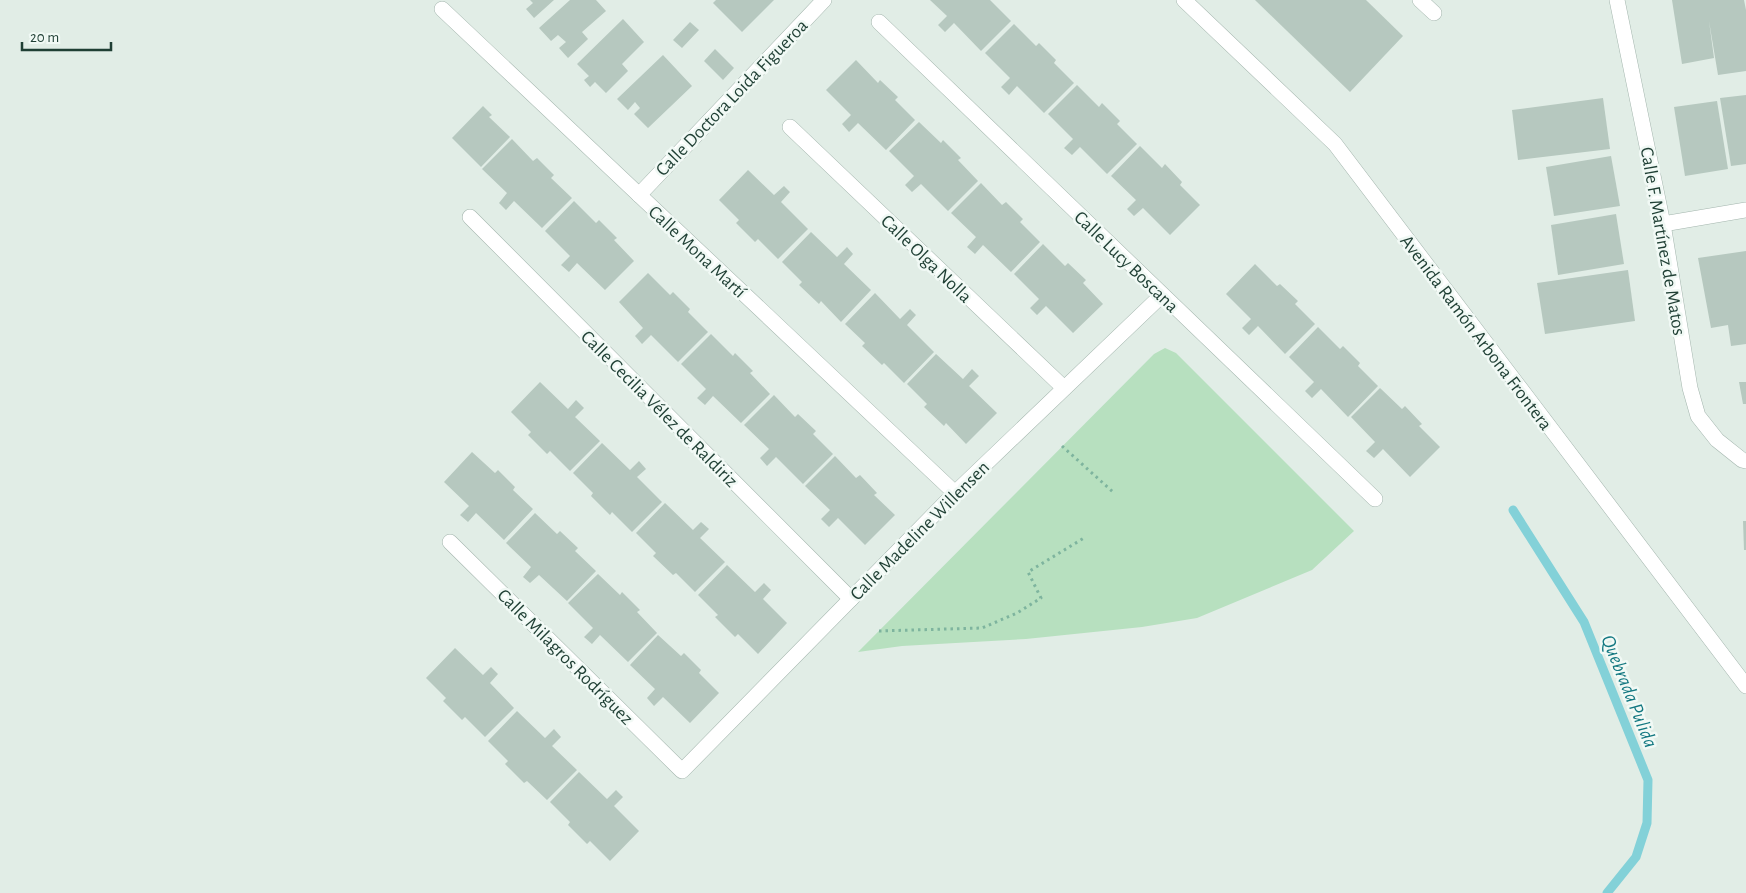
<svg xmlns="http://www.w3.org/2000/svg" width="1746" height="893" viewBox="0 0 1746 893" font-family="'Alegreya Sans',sans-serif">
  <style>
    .green { fill: #b7e0bf }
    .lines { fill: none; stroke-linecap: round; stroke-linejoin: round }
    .stream { stroke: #83d1d8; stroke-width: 9 }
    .building { fill: #b6c8bf }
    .minor-casing { stroke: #a3b5ad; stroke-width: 16 }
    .path { stroke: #7eb49e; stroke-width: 3; stroke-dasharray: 2.5 4; stroke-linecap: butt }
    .minor { stroke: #fff; stroke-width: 15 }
    .labels { text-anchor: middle; stroke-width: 5; stroke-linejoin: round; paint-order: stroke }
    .street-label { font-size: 19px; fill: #1f3f34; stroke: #f1f9f5 }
    .water-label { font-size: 20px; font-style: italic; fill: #137881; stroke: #f1f9f5 }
  </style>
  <rect width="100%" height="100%" fill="#e1ede6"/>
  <path class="green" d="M1165,348L1176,353L1354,531L1312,570L1197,618L1142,627L1026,639L902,646L858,652L1154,354Z"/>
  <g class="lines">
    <path class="stream" d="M1513,510L1584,622L1648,780L1647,823L1636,857L1607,893"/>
  </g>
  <g class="building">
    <path d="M530,0H554L534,18L526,9L533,3Z"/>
    <path d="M570,0H596L606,11L582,32L588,39L568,58L559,48L566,42L558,35L551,41L539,28Z"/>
    <path d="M716,0H774L742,32L713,3Z"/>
    <path d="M930,0H990L1011,21L981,51L954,23L945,32L938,25L947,16Z"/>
    <path d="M1255,0H1366L1403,36L1350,92Z"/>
    <path d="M1672,0H1744L1746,10V71L1718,75L1709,21L1714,58L1682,64Z"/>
    <path d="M623,19L644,42L622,64L628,71L606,93L595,82L590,87L584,80L589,76L577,64Z"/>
    <path d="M690,22L699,30L682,48L673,40Z"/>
    <path d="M1014,24L1036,46L1039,43L1056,60L1054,63L1074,83L1044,113L1017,86L1009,95L1001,87L1010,78L985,53Z"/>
    <path d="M715,49L734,68L723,80L704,61Z"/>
    <path d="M663,55L692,86L648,128L634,114L640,108L635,102L628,110L617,99Z"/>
    <path d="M856,60L878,83L880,80L898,97L895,100L915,120L886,150L858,123L849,132L842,124L851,115L826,90Z"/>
    <path d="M1077,85L1099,107L1102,103L1120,121L1117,124L1137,144L1107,174L1080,147L1072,155L1064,148L1073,139L1048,114Z"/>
    <path d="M1746,95V164L1731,166L1720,98Z"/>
    <path d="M1603,98L1610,149L1518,160L1512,110Z"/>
    <path d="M1717,101L1728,169L1685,176L1674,107Z"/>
    <path d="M483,106L492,115L489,117L510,137L481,167L452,138Z"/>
    <path d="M919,122L941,143L943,140L961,158L958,160L978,181L948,211L921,184L912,192L905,185L914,176L889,151Z"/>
    <path d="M512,139L533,161L537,158L554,175L551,178L572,198L542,228L514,201L506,210L499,203L507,193L482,169Z"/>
    <path d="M1140,146L1162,168L1165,164L1182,182L1180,185L1200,205L1170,235L1143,208L1134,216L1127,209L1136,200L1111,176Z"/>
    <path d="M1611,156L1620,206L1554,216L1546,167Z"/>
    <path d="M748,170L774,195L784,186L790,192L781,202L808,229L778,259L758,239L755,242L736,223L739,220L719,200Z"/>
    <path d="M981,183L1002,205L1006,202L1023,219L1020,222L1040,242L1011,272L983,245L975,254L967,247L976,237L951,213Z"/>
    <path d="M574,201L596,223L599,220L617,238L614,240L634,261L605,290L577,263L569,272L561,265L570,256L545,231Z"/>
    <path d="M1616,214L1624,264L1558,275L1551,225Z"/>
    <path d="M811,232L837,257L847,247L853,254L844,264L871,290L841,322L821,301L819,304L799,285L802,282L782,262Z"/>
    <path d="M1043,244L1065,266L1068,263L1086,280L1083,283L1103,304L1073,333L1046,306L1037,315L1030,308L1039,299L1014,274Z"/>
    <path d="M1746,251V344L1731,346L1728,325L1711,328L1698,258Z"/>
    <path d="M1255,264L1277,286L1280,284L1298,301L1295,304L1315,324L1285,354L1258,326L1249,335L1242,328L1251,319L1226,294Z"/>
    <path d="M1628,270L1635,321L1545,334L1537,283Z"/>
    <path d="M648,273L670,295L673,292L690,309L688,312L708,332L678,362L651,335L642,344L635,336L643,328L619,302Z"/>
    <path d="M875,293L900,319L910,309L916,315L907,325L934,352L904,383L884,363L882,365L862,346L865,343L845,324Z"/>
    <path d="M1318,327L1340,349L1343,346L1360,363L1358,366L1378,386L1348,417L1321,389L1312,398L1305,391L1314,382L1289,357Z"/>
    <path d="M711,334L733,356L735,353L753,371L750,373L770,394L741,423L713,396L705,405L697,398L706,389L681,364Z"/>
    <path d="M936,354L963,379L972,369L979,376L969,386L997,413L966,444L946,423L944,426L924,407L927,404L907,384Z"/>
    <path d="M540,382L568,409L576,400L584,408L575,417L600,441L570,471L550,451L547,454L528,435L531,432L511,412Z"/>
    <path d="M1739,382H1746V404H1743Z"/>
    <path d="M1380,388L1402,409L1405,406L1422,424L1419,426L1440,447L1410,477L1383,449L1374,458L1366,451L1375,442L1351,417Z"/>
    <path d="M774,395L795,417L798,414L816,431L813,434L833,454L803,484L776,457L767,466L760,458L769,449L744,425Z"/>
    <path d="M602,443L630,470L639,461L646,469L637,477L662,502L632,532L612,512L610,515L591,496L593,493L573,473Z"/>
    <path d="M472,452L495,473L498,470L515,487L513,490L533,509L504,540L476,513L468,522L460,515L469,506L444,482Z"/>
    <path d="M835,456L856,478L860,475L877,493L874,495L895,515L865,545L838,518L829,527L821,519L830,510L805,486Z"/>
    <path d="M665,503L693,530L701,522L709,529L700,538L725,562L695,592L676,573L673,575L653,556L656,553L636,533Z"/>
    <path d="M535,513L557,534L560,531L578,548L575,551L596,571L567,601L539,575L530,583L523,577L531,567L506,543Z"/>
    <path d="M1743,521H1746V550H1744Z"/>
    <path d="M727,565L755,592L764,583L771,590L763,599L787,623L758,654L738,634L735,637L715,617L718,615L698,595Z"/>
    <path d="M598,574L620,595L622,592L640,610L637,612L657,633L628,662L600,635L592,644L584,637L593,628L568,603Z"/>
    <path d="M658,635L681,656L684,653L701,670L699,673L719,693L690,723L663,697L654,706L647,698L655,689L630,665Z"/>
    <path d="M455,648L483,675L491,667L498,674L490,683L514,708L485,737L465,717L462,720L443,701L446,698L426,678Z"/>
    <path d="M517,711L545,738L554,729L561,737L552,746L577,770L547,800L527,781L524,783L505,764L508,761L488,741Z"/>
    <path d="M579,772L607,799L616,790L623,797L614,806L639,831L610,861L590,841L587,844L568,825L570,822L550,802Z"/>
  </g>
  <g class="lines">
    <g class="minor-casing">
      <g id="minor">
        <path d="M1184,0L1335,144L1746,686"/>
        <path d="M1420,0L1434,13"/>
        <path d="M1617,0L1663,224L1690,388L1698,416L1717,440L1742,460L1746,461"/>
        <path d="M442,9L955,493"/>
        <path d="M879,22L1375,499"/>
        <path d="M790,127L1064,388"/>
        <path d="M639,195L824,0"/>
        <path d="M470,217L851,599"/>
        <path d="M1663,224L1746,210"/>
        <path d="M450,542L682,771L955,493L1162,295"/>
      </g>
    </g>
    <g class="path">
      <path d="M1062,446L1113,492"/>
      <path d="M879,631L982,628L1017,613L1041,598L1028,572L1084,538"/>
    </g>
    <use href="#minor" class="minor"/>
  </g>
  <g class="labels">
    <g class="street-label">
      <text transform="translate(731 97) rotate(-46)" y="7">Calle Doctora Loida Figueroa</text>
      <text transform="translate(1664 241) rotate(80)" y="7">Calle F. Martínez de Matos</text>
      <text transform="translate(698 251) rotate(43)" y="7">Calle Mona Martí</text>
      <text transform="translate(927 258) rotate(44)" y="7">Calle Olga Nolla</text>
      <text transform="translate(1127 261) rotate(44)" y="7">Calle Lucy Boscana</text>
      <text transform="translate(1477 332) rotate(53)" y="7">Avenida Ramón Arbona Frontera</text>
      <text transform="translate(660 408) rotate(45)" y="7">Calle Cecilia Vélez de Raldiriz</text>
      <text transform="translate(919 530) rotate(-45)" y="7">Calle Madeline Willensen</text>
      <text transform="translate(566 656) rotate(45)" y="7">Calle Milagros Rodríguez</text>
    </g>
    <g class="water-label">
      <text transform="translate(1630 691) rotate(68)" y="7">Quebrada Pulida</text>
    </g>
  </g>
  <path d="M22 42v8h89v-8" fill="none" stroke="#1f3f34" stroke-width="2.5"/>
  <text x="30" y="42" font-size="15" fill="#1f3f34" stroke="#f1f9f5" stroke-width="4" paint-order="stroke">20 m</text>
</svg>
